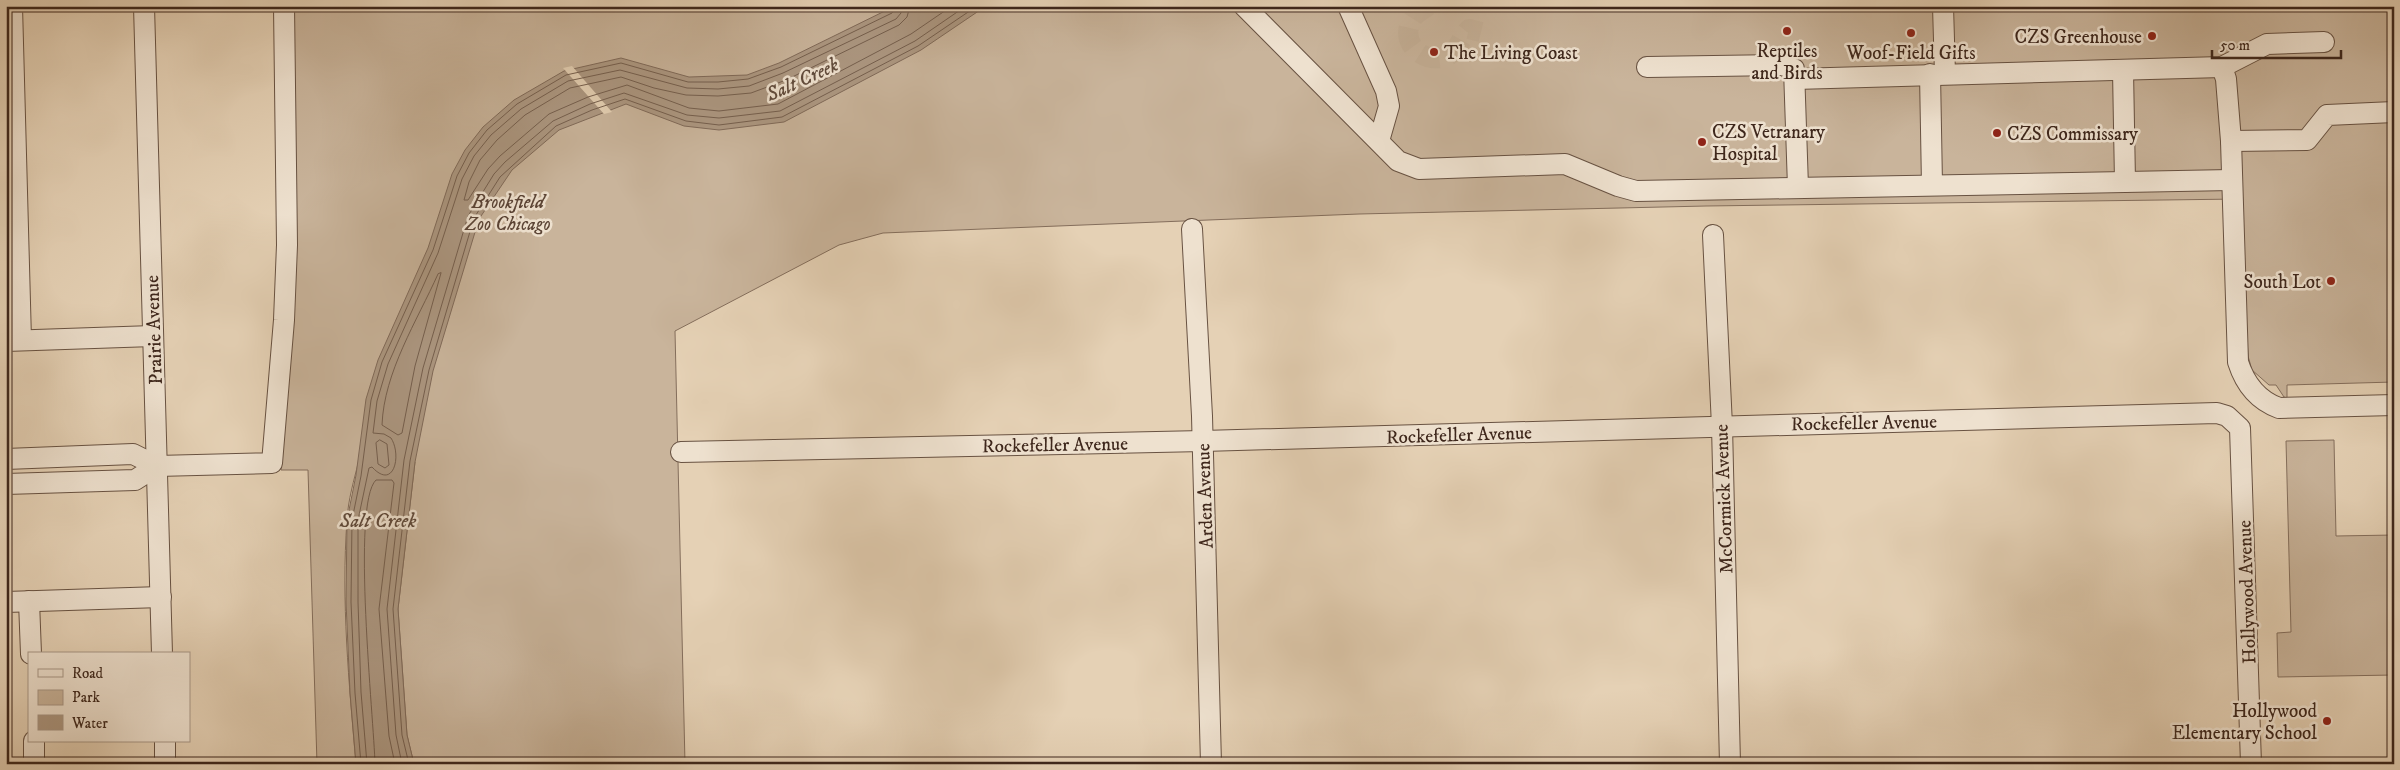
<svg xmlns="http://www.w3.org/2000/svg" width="2400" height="770" viewBox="0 0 2400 770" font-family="'IM FELL DW Pica',serif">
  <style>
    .green { fill: #c9b49b; stroke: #846e5c }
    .water { fill: #ac9781; stroke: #806a59 }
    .pier { fill: #e5d1b5 }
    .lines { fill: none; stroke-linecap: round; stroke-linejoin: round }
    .shore { stroke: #755f4e; stroke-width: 1 }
    .minor-tunnel { stroke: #c4af96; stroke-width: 20; stroke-dasharray: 20 10; stroke-linecap: butt }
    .minor-casing { stroke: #685242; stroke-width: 22 }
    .minor { stroke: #eee1cf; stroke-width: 20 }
    .poi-dot { fill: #8f2418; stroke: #eee1cf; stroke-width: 2 }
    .labels { text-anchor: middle; stroke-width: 5; stroke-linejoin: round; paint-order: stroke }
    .poi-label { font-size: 19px; fill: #3e271c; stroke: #eee1cf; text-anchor: end }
    .park-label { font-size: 19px; font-style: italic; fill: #5a4335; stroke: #eee1cf }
    .street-label { font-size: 19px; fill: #3e271c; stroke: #eee1cf }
    .water-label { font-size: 20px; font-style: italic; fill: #5f493a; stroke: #eee1cf }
  </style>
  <rect width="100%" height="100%" fill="#e5d1b5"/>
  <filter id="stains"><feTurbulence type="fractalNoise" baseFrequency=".004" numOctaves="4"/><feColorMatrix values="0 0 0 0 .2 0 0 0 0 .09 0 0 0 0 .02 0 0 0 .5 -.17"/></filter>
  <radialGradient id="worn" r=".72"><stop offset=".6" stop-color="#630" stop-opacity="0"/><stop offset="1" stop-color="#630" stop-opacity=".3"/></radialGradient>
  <g class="green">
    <path d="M290,6H2394V382L2287,385V398L2284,397L2276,385H2269L2252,370L2248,356L2239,199L1706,206L1359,214L883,233L839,245L675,331L685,764H414L407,735L398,609L415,462L359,460C354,480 348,500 347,520C341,601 349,683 356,764H317L308,470H281L280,446Z"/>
    <path d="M2334,440L2336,536L2394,535V675L2278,677L2277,633L2291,632L2286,441Z"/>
  </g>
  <path class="water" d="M895,6H986L921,50L784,122L719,130L684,126L626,104L559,130L512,170L479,219L433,371L415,462L398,609L407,735L414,764H356L350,693L346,602L347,520L356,475L366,399L378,360L428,248L452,174L465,150L483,127L514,100L564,71L621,58L689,77L747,75L779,63Z"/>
  <path class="pier" d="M572,66L612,112L604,114L563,68Z"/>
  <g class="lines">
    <g class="shore">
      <path d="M910,6L907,17L899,25L786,80L751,93L718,96L686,95L654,88L621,77L570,88L525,115L497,140L480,160L469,182L464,200H468L488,169L500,156L549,114L588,97L627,85L689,108L719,111L778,104L911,34L952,6"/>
      <path d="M441,273L415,366L402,433L398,435L382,425C384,372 417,321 438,274Z"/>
      <path d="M380,440L387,444L389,465L385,468L378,464L376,443Z"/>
      <path d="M361,764L355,693L351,602L352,520L361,476L371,400L382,362L433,250L457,176L469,153L487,130L517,104L566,75L621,63L688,82H718L748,79L781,67L892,13L896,6"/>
      <path d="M367,764L361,692L358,602V520L369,468L372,467C394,491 402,455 391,438L384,434L373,433L377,401L388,364L438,253L462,179L474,156L491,135L521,109L568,81L620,70L687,88L718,89L749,86L783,73L896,19L901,13L902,6"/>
      <path d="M375,764C374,720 351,504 376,480H392L394,483L379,609L389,736L395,764"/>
      <path d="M402,764L396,735L387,609L404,460L423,368L468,216L494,174L505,162L553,121L590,104L624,93L687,115L719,118L780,111L915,41L966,6"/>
      <path d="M409,764L402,735L393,609L410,461L429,370L474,218L500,177L556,126L592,110L625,99L686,121L719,125L782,117L918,46L977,6"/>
    </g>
    <path class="minor-tunnel" d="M1428,6C1423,10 1416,13 1413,18C1397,42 1424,66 1448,56C1458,51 1461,37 1469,29L1481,32"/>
    <g class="minor-casing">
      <g id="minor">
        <path d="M12,6L21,340"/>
        <path d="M144,6L162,654"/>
        <path d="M1244,6L1398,161L1419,169L1565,164L1618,186L1636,191L2231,180"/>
        <path d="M1348,6L1386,91L1389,106L1379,141"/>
        <path d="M1943,6L1945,74"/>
        <path d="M1647,67L1782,65L1794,69L1798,187"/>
        <path d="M2222,67L2226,79L2231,141L2238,362C2245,384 2257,400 2279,408L2394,405"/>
        <path d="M2123,70L2125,182"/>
        <path d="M1930,74L1932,185"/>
        <path d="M1795,79L2222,67L2267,44L2324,42"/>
        <path d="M2231,141L2307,140L2327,115L2394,112"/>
        <path d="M1192,229L1202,416L1211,764"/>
        <path d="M1713,235L1722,426L1730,764"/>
        <path d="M6,341L153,336"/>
        <path d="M681,452L1203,441L2217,413L2227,416L2240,428L2251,764"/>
        <path d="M6,459L133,454L157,466L272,463L284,320L287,245L284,6"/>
        <path d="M6,484L135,480L157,466"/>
        <path d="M29,601L31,654"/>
        <path d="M6,602L161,597"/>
        <path d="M34,741V764"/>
        <path d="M165,741V764"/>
      </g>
    </g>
    <use href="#minor" class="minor"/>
  </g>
  <g class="poi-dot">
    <circle cx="1787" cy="31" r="5"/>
    <circle cx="1911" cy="33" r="5"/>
    <circle cx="2152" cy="36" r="5"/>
    <circle cx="1434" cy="52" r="5"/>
    <circle cx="1997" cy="133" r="5"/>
    <circle cx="1702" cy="142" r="5"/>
    <circle cx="2331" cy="281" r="5"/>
    <circle cx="2327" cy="721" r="5"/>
  </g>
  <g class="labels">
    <g class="poi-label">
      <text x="2142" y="43">CZS Greenhouse</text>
      <text x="1787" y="57" text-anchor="middle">Reptiles<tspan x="1787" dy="22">and Birds</tspan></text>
      <text x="1444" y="59" text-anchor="start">The Living Coast</text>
      <text x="1911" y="59" text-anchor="middle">Woof-Field Gifts</text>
      <text x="1712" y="138" text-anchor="start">CZS Vetranary<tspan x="1712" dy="22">Hospital</tspan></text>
      <text x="2007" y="140" text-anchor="start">CZS Commissary</text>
      <text x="2321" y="288">South Lot</text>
      <text x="2317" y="717">Hollywood<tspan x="2317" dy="22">Elementary School</tspan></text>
    </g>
    <g class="park-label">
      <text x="508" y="208">Brookfield<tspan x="508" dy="22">Zoo Chicago</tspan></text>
    </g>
    <g class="street-label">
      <text transform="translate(153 330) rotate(-92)" y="7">Prairie Avenue</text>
      <text transform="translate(1864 422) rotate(-1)" y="7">Rockefeller Avenue</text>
      <text transform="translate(1459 434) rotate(-2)" y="7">Rockefeller Avenue</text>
      <text transform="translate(1055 444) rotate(-1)" y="7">Rockefeller Avenue</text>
      <text transform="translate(1204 496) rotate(-92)" y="7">Arden Avenue</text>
      <text transform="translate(1723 499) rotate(-92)" y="7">McCormick Avenue</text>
      <text transform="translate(2246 592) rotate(-92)" y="7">Hollywood Avenue</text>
    </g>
    <g class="water-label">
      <text transform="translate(802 79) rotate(-25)" y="7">Salt Creek</text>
      <text x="378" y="527">Salt Creek</text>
    </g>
  </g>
  <rect width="2400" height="770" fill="none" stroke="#e5d1b5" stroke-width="25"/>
  <rect x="8" y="8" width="2385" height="755" fill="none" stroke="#3e271c" stroke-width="2.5"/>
  <rect x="12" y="12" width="2375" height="745" fill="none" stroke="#3e271c"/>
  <rect x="28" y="652" width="162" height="90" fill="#eee1cf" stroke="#a89787"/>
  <rect x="38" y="669" width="25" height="8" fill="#eee1cf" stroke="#a89787"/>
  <text x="72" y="678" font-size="15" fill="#3e271c">Road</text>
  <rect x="38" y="690" width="25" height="15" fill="#c9b49b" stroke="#a89787"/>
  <text x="72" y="702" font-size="15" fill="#3e271c">Park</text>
  <rect x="38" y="715" width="25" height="15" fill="#ac9781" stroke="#a89787"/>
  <text x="72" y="728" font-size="15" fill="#3e271c">Water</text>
  <path d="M2212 50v8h129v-8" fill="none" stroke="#3e271c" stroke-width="2.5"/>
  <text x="2220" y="50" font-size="15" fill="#3e271c" stroke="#eee1cf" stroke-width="4" paint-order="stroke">50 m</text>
  <rect width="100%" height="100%" filter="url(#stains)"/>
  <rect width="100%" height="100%" fill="url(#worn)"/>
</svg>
